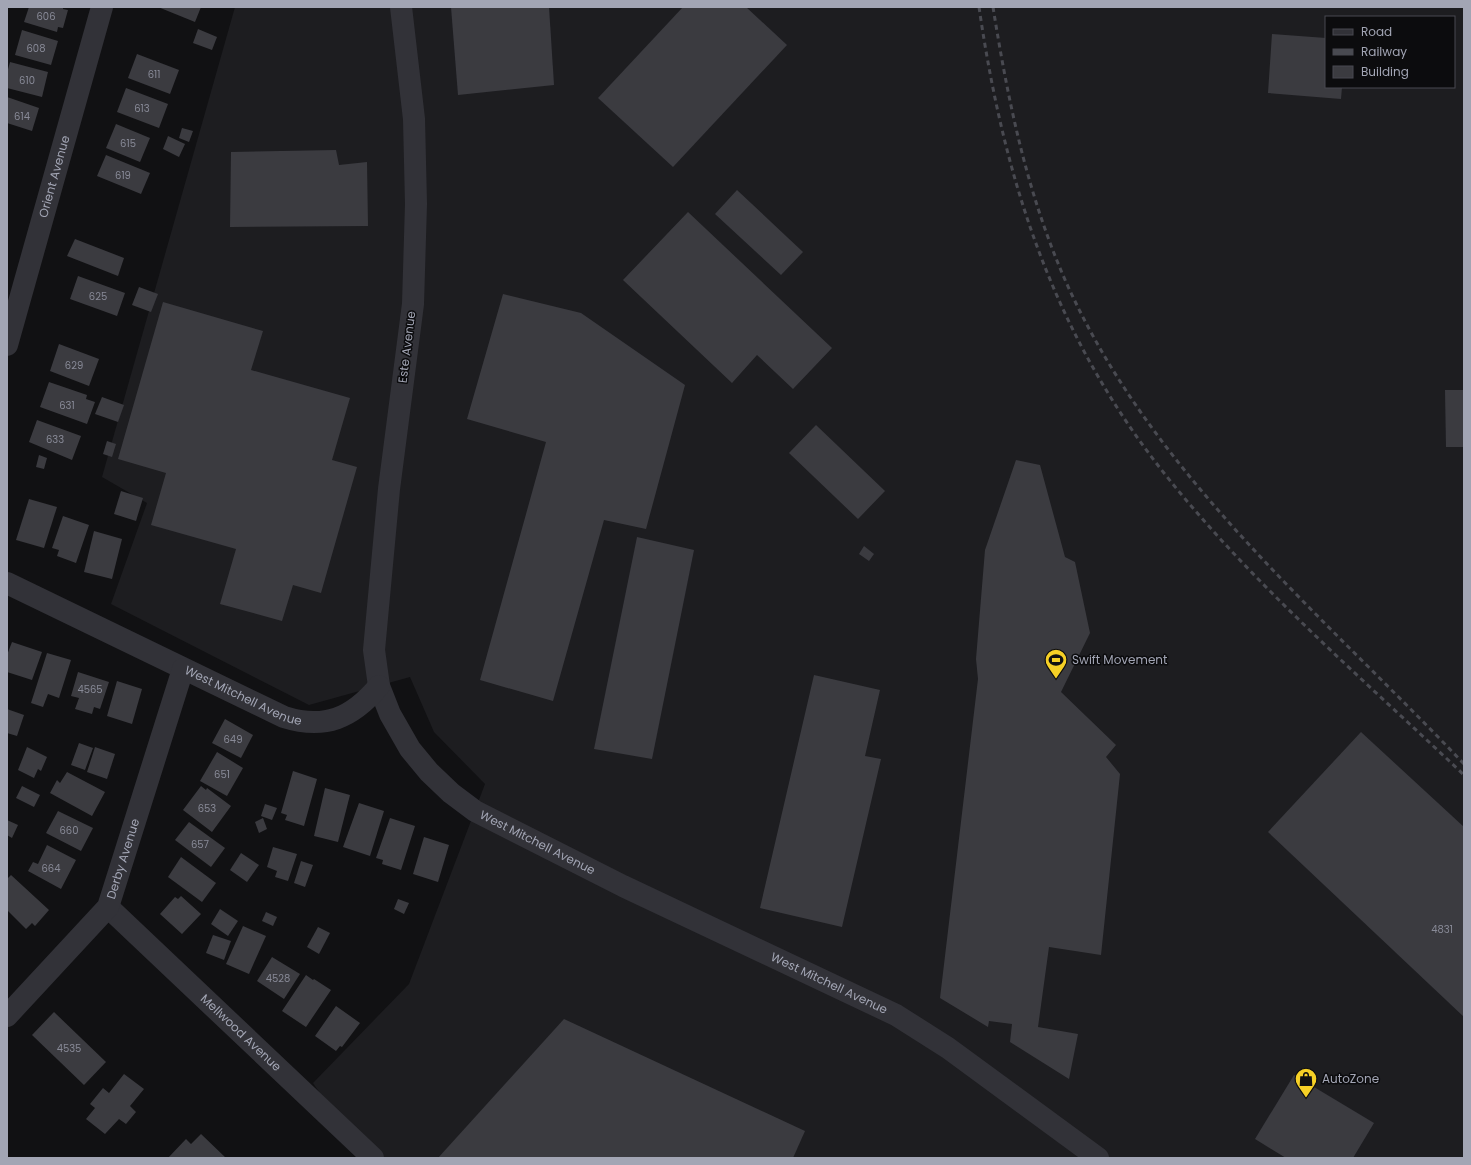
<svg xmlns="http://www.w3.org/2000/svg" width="1471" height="1165" viewBox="0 0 1471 1165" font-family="Poppins,sans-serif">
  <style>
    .built { fill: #1d1d20; fill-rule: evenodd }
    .building { fill: #3b3b40 }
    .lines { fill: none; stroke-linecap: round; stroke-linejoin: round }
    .minor { stroke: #323238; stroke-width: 22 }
    .rail { stroke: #494a51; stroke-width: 3; stroke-dasharray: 5 4; stroke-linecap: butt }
    .labels { text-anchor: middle; stroke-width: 3; stroke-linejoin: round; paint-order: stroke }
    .number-label { font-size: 10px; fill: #888a97 }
    .street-label { font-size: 12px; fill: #a2a5b4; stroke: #0c0c0e }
    .poi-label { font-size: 12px; fill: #a2a5b4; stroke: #0c0c0e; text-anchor: start }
  </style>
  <rect width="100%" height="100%" fill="#111113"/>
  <path class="built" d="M235,7H1464V1158H373L347,1133L313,1083L409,984L485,784L434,732L410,677L309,705L111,604L147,503L102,477ZM1326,17H1454V87H1326Z"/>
  <g class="building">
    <path d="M29,7H63V9L68,10L63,28L58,27L57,32L24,22Z"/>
    <path d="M158,7H201L195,22Z"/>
    <path d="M451,7H549L554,85L458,95Z"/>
    <path d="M683,7H746L787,45L673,167L598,98Z"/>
    <path d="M198,29L217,37L212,50L193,43Z"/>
    <path d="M22,30L58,41L51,65L15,55Z"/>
    <path d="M1272,34L1326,38V87H1342L1341,99L1268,93Z"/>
    <path d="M137,54L179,70L170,94L128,78Z"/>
    <path d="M10,62L48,72L42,97L7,88V73Z"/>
    <path d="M126,88L168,104L159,128L117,112Z"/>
    <path d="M7,97L39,108L32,131L7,123Z"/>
    <path d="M116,124L150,138L140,162L106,148Z"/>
    <path d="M182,128L193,131L189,142L179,138Z"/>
    <path d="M168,136L185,144L179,157L163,149Z"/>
    <path d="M336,150L339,165L367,162L368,226L230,227L231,152Z"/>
    <path d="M106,155L150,173L141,194L97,176Z"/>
    <path d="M737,190L803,252L781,275L715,214Z"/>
    <path d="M688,212L832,348L793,389L757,355L732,383L623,280Z"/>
    <path d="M75,239L124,258L118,276L67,256Z"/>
    <path d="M78,276L125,293L117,316L70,299Z"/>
    <path d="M139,287L158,294L151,312L132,305Z"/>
    <path d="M503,294L581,313L685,385L646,529L604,520L553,701L480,680L546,442L467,419Z"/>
    <path d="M163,302L263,331L251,370L350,398L332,460L357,467L321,593L293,585L282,621L220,604L236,549L151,525L166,473L118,459Z"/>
    <path d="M59,344L99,359L89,386L50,371Z"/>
    <path d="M49,382L87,395L86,399L95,402L87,424L40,407Z"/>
    <path d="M1445,390H1464V447H1446Z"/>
    <path d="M102,397L124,405L118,422L95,414Z"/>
    <path d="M37,420L81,436L72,460L29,442Z"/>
    <path d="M816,425L885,491L858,519L789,453Z"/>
    <path d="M107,441L116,444L112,457L103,454Z"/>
    <path d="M39,455L47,458L44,469L36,467Z"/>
    <path d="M1016,460L1040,465L1065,557L1075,562L1090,633L1061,692L1116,745L1106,757L1120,774L1101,955L1049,947L1038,1027L1078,1034L1069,1079L1010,1042L1012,1024L989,1021L988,1027L940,998L978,679L976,659L985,550Z"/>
    <path d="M121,491L143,498L136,521L114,514Z"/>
    <path d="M29,499L57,507L44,548L16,540Z"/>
    <path d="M63,516L89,525L76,563L57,556L59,550L52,548Z"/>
    <path d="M94,531L122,539L112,579L84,572Z"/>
    <path d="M637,537L694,550L652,759L594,749Z"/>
    <path d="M864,546L874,554L869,561L859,554Z"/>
    <path d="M12,642L42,652L32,680L7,672V655Z"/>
    <path d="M47,653L71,660L59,698L48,694L43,707L31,703Z"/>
    <path d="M78,672L109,682L100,709L94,707L92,714L75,709L79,698L71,696Z"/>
    <path d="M814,675L880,690L865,756L881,759L842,927L760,908Z"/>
    <path d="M117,681L142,689L132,724L107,716Z"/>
    <path d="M7,709L24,715L17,736L7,733Z"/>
    <path d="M225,719L253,735L241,758L212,743Z"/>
    <path d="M1361,732L1464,827V1017L1268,832Z"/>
    <path d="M79,743L93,748L85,770L71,765Z"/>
    <path d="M27,747L47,757L41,771L38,769L34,778L18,770Z"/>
    <path d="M95,747L115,754L107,779L87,772Z"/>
    <path d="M217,752L243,768L227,796L200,781Z"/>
    <path d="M293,771L317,779L304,826L285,820L287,815L281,813Z"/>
    <path d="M67,772L105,792L92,816L50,793L57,780L60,783Z"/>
    <path d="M22,786L40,795L34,807L16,798Z"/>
    <path d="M201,786L206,790L207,788L231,806L212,832L183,810Z"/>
    <path d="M325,788L350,795L338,842L314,836Z"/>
    <path d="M359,803L384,811L370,856L343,847Z"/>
    <path d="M265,804L277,808L272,820L261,816Z"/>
    <path d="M58,811L93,828L81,851L46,833Z"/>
    <path d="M263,818L267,829L259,833L255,822Z"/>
    <path d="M390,818L415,826L401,870L382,864L383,860L376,858Z"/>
    <path d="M7,820L18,825L12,838L7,835Z"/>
    <path d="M189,822L225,848L211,867L175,840Z"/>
    <path d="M424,837L449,845L438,882L413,874Z"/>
    <path d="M47,845L76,860L61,889L28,871L33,862L38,864Z"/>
    <path d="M273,847L297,854L288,881L275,877L277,871L267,867Z"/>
    <path d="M241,853L259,865L247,882L230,870Z"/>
    <path d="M181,857L216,883L202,902L168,877Z"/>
    <path d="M301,861L313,865L305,887L294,883Z"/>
    <path d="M11,875L49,910L35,926L32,923L26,929L7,910V879Z"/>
    <path d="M181,896L201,914L182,934L160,914L175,897L178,899Z"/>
    <path d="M398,899L409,903L404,914L394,909Z"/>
    <path d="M220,909L238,921L228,936L211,924Z"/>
    <path d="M266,912L277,917L273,926L262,921Z"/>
    <path d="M243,926L266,936L249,974L226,964Z"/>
    <path d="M318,927L330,933L319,954L307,947Z"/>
    <path d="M213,935L231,941L224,960L206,953Z"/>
    <path d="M272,957L300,974L284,999L257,981Z"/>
    <path d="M306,975L313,980L314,979L331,990L306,1027L282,1011Z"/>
    <path d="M336,1006L360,1023L342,1047L340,1046L336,1051L315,1036Z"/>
    <path d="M54,1012L106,1062L84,1085L32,1035Z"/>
    <path d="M564,1019L805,1131L793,1158H438Z"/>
    <path d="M124,1074L144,1089L130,1106L136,1112L126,1124L119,1119L105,1134L86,1119L95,1108L90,1104L103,1088L109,1093Z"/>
    <path d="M1294,1075L1374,1123L1353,1158H1286L1255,1139Z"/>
    <path d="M201,1134L226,1158H168L186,1139L191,1144Z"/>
  </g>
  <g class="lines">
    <g class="minor">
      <path id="s1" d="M401,7L414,119L416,204L413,304L389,489L374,650L379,686L390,714L410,749L429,772L451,793L475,811L623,886L896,1015L948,1048L1098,1158"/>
      <path id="s2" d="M7,345L102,7"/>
      <path id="s3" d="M7,583L284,717C325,730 352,718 379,686"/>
      <path id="s4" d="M108,907L373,1158"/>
      <path id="s5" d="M7,1016L108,907L183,669"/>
    </g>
    <g class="rail">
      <path d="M979,7C1005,186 1056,341 1172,483C1259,590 1364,680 1464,775"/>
      <path d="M993,7C1008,101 1027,194 1066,282C1153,476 1321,613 1464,764"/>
    </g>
  </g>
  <defs>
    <g id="stadium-pin" transform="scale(1.15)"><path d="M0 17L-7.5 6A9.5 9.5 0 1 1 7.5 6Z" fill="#f6d026" stroke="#0c0c0e"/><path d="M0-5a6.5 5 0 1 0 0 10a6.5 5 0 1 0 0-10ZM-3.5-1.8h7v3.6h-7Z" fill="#111"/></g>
    <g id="shop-pin" transform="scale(1.15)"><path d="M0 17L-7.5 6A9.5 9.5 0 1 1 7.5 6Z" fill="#f6d026" stroke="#0c0c0e"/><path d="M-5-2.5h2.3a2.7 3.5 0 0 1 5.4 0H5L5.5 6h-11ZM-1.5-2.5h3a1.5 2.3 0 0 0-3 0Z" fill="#111"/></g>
  </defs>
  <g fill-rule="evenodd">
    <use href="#stadium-pin" x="1056" y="660"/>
    <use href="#shop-pin" x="1306" y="1079"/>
  </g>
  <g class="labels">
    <g class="number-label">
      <text x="46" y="20">606</text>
      <text x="36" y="52">608</text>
      <text x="154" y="78">611</text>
      <text x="27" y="84">610</text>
      <text x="142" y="112">613</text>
      <text x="22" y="120">614</text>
      <text x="128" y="147">615</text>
      <text x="123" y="179">619</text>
      <text x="98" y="300">625</text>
      <text x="74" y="369">629</text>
      <text x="67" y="409">631</text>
      <text x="55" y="443">633</text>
      <text x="90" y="693">4565</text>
      <text x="233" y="743">649</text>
      <text x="222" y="778">651</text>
      <text x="207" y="812">653</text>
      <text x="69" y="834">660</text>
      <text x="200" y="848">657</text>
      <text x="51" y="872">664</text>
      <text x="1442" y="933">4831</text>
      <text x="278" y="982">4528</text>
      <text x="69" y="1052">4535</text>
    </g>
    <g class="street-label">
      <text dy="4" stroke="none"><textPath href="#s2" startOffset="175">Orient Avenue</textPath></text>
      <text transform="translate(407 347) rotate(-83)" y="4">Este Avenue</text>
      <text dy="4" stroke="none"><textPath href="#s3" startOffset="262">West Mitchell Avenue</textPath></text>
      <text dy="4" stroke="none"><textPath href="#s1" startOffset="913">West Mitchell Avenue</textPath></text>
      <text dy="4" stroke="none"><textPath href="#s5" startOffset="199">Derby Avenue</textPath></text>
      <text dy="4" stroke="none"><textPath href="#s1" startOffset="1237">West Mitchell Avenue</textPath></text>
      <text dy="4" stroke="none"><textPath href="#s4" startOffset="183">Mellwood Avenue</textPath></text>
    </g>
    <g class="poi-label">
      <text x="1072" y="664">Swift Movement</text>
      <text x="1322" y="1083">AutoZone</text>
    </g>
  </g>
  <rect width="1471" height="1165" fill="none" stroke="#a2a5b4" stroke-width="16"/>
  <rect x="1325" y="16" width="130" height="72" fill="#0c0c0e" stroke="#484950"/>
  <rect x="1333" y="29" width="20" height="6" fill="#323238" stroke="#484950"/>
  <text x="1361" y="36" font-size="12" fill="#a2a5b4">Road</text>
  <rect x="1333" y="49" width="20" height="6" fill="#494a51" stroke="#484950"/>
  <text x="1361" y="56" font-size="12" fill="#a2a5b4">Railway</text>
  <rect x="1333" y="66" width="20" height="12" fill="#3b3b40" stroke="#484950"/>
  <text x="1361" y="76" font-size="12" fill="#a2a5b4">Building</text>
</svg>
